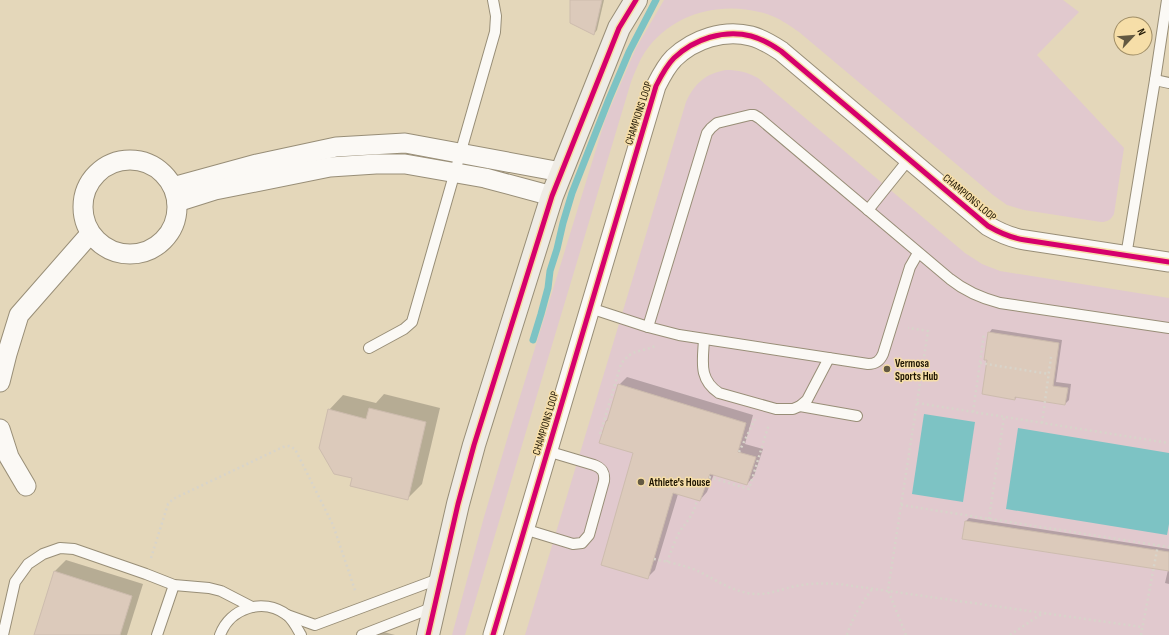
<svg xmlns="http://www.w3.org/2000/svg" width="1169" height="635" viewBox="0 0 1169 635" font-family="'Sofia Sans Condensed',sans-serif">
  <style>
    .green { fill: #e1c9ce }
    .water { fill: #7dc3c4 }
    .shadow { fill: #0003 }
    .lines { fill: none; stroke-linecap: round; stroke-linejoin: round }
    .stream { stroke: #7dc3c4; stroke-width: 7 }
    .building { fill: #dccabb; stroke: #cdbcae }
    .lane-casing { stroke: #988e77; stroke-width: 12 }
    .street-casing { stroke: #988e77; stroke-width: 21 }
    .secondary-casing { stroke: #988e77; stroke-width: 24 }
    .path { stroke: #d8d4ca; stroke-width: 2.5; stroke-dasharray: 2 3; stroke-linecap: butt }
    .lane { stroke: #fbf9f5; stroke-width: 10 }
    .street { stroke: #fbf9f5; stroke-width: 19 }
    .secondary { stroke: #efece5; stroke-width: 22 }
    .cycleway-casing { stroke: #f6dea8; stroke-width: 8 }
    .cycleway { stroke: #d6006c; stroke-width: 5 }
    .poi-dot { fill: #635942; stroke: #f6dea8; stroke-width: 1.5 }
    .labels { text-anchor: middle; stroke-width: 3; stroke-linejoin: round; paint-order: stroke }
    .street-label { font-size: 11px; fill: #1e1502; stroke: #f6dea8 }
    .poi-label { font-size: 11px; font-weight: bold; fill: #1e1502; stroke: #f6dea8; text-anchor: start }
  </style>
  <rect width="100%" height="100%" fill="#e4d7ba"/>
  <g class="green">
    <path d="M664,0H1063L1079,12L1037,55L1124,148L1114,214C1111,220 1107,222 1101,222L1024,210L1007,205L993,195L799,32C789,25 779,18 767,14C723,0 672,12 645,52C639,61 635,72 631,82L465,635H452L484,517L511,426L605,120L636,48Z"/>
    <path d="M726,70C738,70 747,72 758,78L965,253L982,264L1000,271L1169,298V635H525L686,102C695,83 705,74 726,70Z"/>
  </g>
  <g class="water">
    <path d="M924,414L975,422L963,502L912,494Z"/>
    <path d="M1018,428L1169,453V524L1167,535L1006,509Z"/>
  </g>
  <g class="shadow">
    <path d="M571,0H604L597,30L594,34Z"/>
    <path d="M992,329L1062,340L1056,382L1071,384L1069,400L1065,404L1017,397L1015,399L988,360L989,333Z"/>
    <path d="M627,377L753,415L745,444L763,449L754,476L747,484L714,474L707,492L700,500L678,494L655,570L647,578L634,453L606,421L609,418L619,385Z"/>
    <path d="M384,394L440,408L422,484L408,498L353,478L329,410L343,395L376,403Z"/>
    <path d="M969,518L1169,549V584L1165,583L1168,570L966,521Z"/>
    <path d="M66,560L143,584L127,635H35L55,571Z"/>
    <path d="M380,631L395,635H371Z"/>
  </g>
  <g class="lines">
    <path class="stream" d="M533,340L541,314L548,288L550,271L557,249L563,223L572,193L609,99L629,52L656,0"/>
  </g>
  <g class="building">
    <path d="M570,0H602L594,35L570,23Z"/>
    <path d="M988,332L1059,343L1053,386L1068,388L1065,405L1015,397V400L982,394L987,360H984Z"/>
    <path d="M618,384L746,423L738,452L756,457L747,485L710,474L700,501L673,493L648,579L601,565L633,453L599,443L606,421H607Z"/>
    <path d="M369,408L426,422L408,500L350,486L352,478L334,474L319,448L328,409L366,419Z"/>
    <path d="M965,521L1169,552V571L962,539Z"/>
    <path d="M54,571L132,596L120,635H34Z"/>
  </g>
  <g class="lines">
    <g class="lane-casing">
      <g id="lane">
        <path d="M1155,80L1169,83"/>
        <path d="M868,210L909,159"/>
        <path d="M1126,256L1155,80L1167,0"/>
        <path d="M590,308L648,327L679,335L868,364C876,364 880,361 883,354L910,267L918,253"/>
        <path d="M648,327L707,133L711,128L717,123L750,115H754L759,118L950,279C965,291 981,298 1000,303L1169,328"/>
        <path d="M704,339C703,361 698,379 719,393L776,409H793L800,406L807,400L829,358"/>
        <path d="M369,348L404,329L412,322L495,32L496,16L493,0"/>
        <path d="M800,406L857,416"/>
        <path d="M524,529L573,544L582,543L589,535L604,481C605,472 602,468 594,465L547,451"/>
        <path d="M287,615L315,625L441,578"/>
        <path d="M3,635L15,582L28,564L43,554L60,548L74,549L146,574L174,585L209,588L221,591L252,607"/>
        <path d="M157,635L174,585"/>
        <path d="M220,635C230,608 263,597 287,615C293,620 297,628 301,635"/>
        <path d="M362,635L434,607"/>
      </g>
    </g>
    <g class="street-casing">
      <g id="street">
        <circle cx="130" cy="207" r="47"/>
        <path d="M173,187L257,164L336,147L405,143L561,172"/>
        <path d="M177,202L215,190L330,167L376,164H405L485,178L552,196"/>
        <path d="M0,382L7,354L19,315L90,234"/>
        <path d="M0,429L9,457L26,486"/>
        <path d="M493,635L656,86C661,76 666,66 674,58C694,39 724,29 751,36C762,39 772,45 781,51L988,226C1000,233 1011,238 1025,240L1169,262"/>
      </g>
    </g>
    <g class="secondary-casing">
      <path id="secondary" d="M428,635L458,504L474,445L552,196L619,28L636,0"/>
    </g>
    <g class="path">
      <path d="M980,363L1049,374"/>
      <path d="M917,403L1169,443"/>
      <path d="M973,412L984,334"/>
      <path d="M1042,423L1051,357"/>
      <path d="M600,434L621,364C633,348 640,353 655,346"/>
      <path d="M739,452L755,419"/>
      <path d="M709,477L749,489L769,424"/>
      <path d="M901,505L1169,547"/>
      <path d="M989,519L1004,417"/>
      <path d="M151,558L168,504L173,499L283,447L289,446L295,449L333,525L356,593"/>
      <path d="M654,559C668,562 684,565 698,571C716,580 733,592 754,594C769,595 782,589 796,586C811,583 824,583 839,584L1142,627"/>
      <path d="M667,562C671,552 674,542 679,533C687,520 693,517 697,500"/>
      <path d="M847,635C853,616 861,604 873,588"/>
      <path d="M906,635L888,590L928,331L908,328"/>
      <path d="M1010,635L1043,613"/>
      <path d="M1141,635L1158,545"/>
    </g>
    <use href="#lane" class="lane"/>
    <use href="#street" class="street"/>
    <use href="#secondary" class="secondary"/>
    <g class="cycleway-casing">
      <g id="cycleway">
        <path d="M428,635L458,504L474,445L552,196L619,28L636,0"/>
        <path d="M493,635L656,86C661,76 666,66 674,58C694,39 724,29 751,36C762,39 772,45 781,51L988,226C1000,233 1011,238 1025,240L1169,262"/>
      </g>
    </g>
    <use href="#cycleway" class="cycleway"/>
  </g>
  <g class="poi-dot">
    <circle cx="887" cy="369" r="4"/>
    <circle cx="641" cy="482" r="4"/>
  </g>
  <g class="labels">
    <g class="street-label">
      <text transform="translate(638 113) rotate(-72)" y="4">CHAMPIONS LOOP</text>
      <text transform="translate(970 197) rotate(40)" y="4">CHAMPIONS LOOP</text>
      <text transform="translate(545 423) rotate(-73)" y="4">CHAMPIONS LOOP</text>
    </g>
    <g class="poi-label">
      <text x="895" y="367">Vermosa<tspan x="895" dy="13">Sports Hub</tspan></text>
      <text x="649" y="486">Athlete's House</text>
    </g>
  </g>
  <g transform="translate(1133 36) rotate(64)"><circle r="19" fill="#f6dea8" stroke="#a08e66"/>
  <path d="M0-3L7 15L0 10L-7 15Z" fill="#635942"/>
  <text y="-6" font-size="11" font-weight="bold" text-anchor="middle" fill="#1e1502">N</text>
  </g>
</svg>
